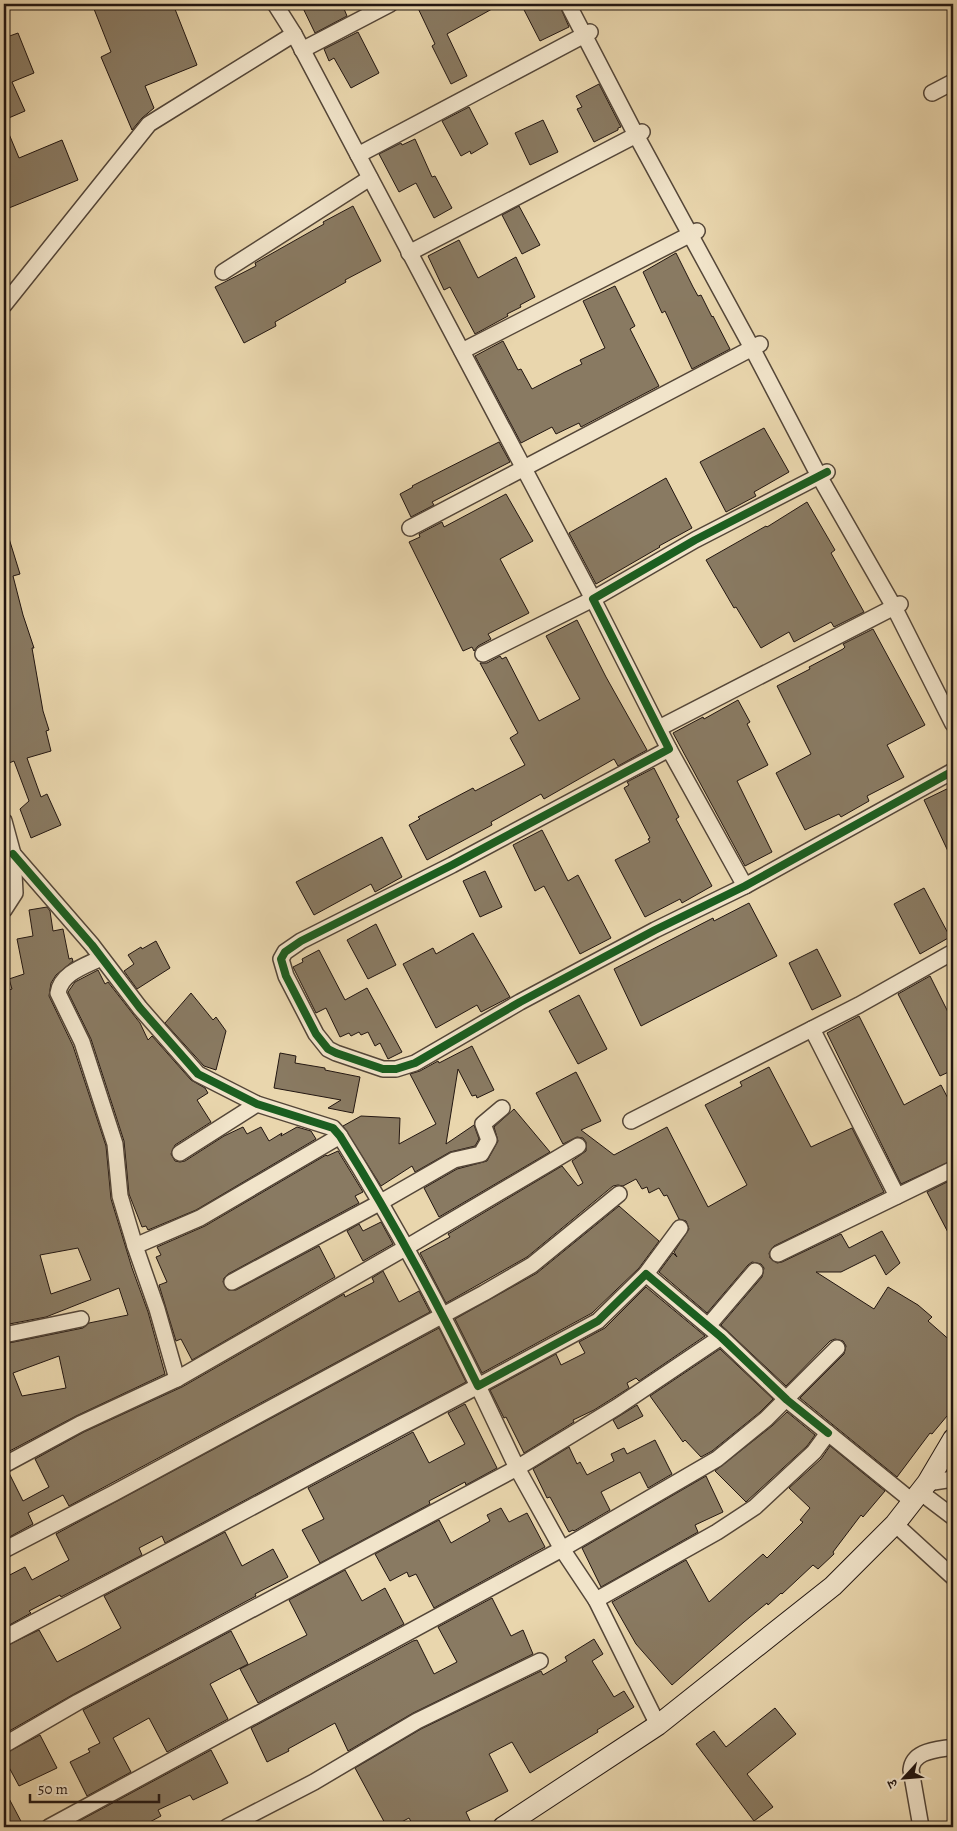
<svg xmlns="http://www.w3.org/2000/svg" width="957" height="1831" viewBox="0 0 957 1831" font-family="Alegreya,'Noto Serif Devanagari',serif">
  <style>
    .building { fill: #897a62; stroke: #221611; fill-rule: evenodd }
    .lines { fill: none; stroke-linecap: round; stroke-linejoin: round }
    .street-casing { stroke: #544638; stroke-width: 18 }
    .secondary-casing { stroke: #221611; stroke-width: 22 }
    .street { stroke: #f1e4ca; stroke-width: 15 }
    .secondary { stroke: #f1e4ca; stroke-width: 20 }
    .cycleway-casing { stroke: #f1e4ca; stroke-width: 11 }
    .cycleway { stroke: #1b5e20; stroke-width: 8 }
  </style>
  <rect width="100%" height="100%" fill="#e9d6ad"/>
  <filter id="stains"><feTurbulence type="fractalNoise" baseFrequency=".004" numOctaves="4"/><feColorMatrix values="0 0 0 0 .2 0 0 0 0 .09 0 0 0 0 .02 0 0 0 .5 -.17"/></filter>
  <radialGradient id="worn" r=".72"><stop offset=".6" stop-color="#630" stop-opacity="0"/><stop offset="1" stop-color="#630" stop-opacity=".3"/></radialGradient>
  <g class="building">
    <path d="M92,4H173L197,65L145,86L154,108L142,118L132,130L101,57L111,52Z"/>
    <path d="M301,4H342L347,16L315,33Z"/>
    <path d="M416,4H501L447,34L467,76L451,84L432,46L435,44Z"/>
    <path d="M521,4H559L569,27L540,41Z"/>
    <path d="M358,32L379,73L351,88L334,58L329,61L324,49Z"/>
    <path d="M18,33L34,73L12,82L25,111L4,120V38Z"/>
    <path d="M599,84L621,127L618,128V130L594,142L577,109L582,107L576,96Z"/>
    <path d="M469,107L488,144L471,154L470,151L461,156L442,121Z"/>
    <path d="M543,120L558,152L530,165L515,133Z"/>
    <path d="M4,122L19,158L62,140L78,180L4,210Z"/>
    <path d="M415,139L432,177L435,176L452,208L434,218L416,183L399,192L379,154L401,143L402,145Z"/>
    <path d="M353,206L381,261L345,280L346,282L275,322L276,326L244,343L215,287L256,266L255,263L324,224L323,222Z"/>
    <path d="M519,206L540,245L522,254L502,215Z"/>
    <path d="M459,240L478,278L516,257L535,297L520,305L521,307L507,314L508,316L475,334L450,287L444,290L428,256Z"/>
    <path d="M676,253L693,287L698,296L701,295L712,317L713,316L730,349L692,369L665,311L662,313L643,272Z"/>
    <path d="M615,286L635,326L630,329L659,386L581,427L579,423L556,434L552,427L521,443L475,356L503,341L518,370L521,369L532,389L565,372L582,364L580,360L605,348L583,301Z"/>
    <path d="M764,428L789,472L754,492L756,496L726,512L700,462Z"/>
    <path d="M499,442L510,462L432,502L434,505L411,517L400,494L413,487L412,486Z"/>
    <path d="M666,478L692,528L659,546L660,547L596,584L569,533Z"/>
    <path d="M506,494L533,541L500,559L529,613L488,634L491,639L478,646L474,651L472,647L463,651L409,542L420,537L419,534L442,522L444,527Z"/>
    <path d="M807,502L835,550L831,553L864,612L834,627L831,622L794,642L789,632L761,648L736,607L734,608L706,560L766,526L767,527Z"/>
    <path d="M4,532H7L20,574L13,576L23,615L34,648H32L43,711L49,730L46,731L51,751L27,758L41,797L47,794L61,825L31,838L20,809L29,801L14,761L9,763L7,753L4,754Z"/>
    <path d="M577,620L606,677L647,750L618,766L614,759L544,799L541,794L491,822L492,825L427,860L409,825L420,819L418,817L473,788L475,791L525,765L510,738L518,733L480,663H487L500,656L502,659L506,657L539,721L580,699L546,636Z"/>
    <path d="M873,629L925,725L887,745L904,777L867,796L869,801L841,817L839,814L805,830L776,773L811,754L777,686L810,669L809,667L843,649L845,647L843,644Z"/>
    <path d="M738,700L750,722L747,724L768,765L737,781L772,852L745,866L673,733L703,717L704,719Z"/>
    <path d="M654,768L679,817L676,819L712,886L682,903L680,899L645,917L615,860L650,842L648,839L650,838L624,788L629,785L627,782Z"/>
    <path d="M953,786V862L924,800Z"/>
    <path d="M542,830L568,881L578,875L611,938L580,954L544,886L535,891L513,845Z"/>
    <path d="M382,837L402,877L375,892L371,884L314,915L296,882Z"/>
    <path d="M485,871L502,907L480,917L463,881Z"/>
    <path d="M924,888L950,937L920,954L894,904Z"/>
    <path d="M749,903L777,956L641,1026L614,969L713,918L714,921Z"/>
    <path d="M47,907L50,911L53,931L63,929L69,959L72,958L73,961L56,975L51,983L49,996L73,1046L106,1146L111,1199L132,1268L148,1312L165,1374L76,1416L4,1454V1344L83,1328L89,1323L128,1315L119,1288L46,1317L4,1325V1002H8L5,991L12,989L9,979L24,974L17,939L33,936L29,910ZM78,1248L91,1280L51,1294L40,1255ZM59,1356L66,1388L22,1396L13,1373Z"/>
    <path d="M376,924L396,965L368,979L347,940Z"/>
    <path d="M473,933L510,997L481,1012L477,1005L436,1028L403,964L433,948L436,954Z"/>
    <path d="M156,941L170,968L137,989L124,971L134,964L128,955L141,947L142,949Z"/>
    <path d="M817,949L841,996L812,1010L789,963Z"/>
    <path d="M319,950L345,1000L367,988L402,1052L388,1059L380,1043L375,1046L368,1032L361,1035L359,1032L351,1036L349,1033L340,1037L326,1008L316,1013L293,967L303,962L302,959Z"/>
    <path d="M98,970L105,984L108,982L140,1023L148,1040L152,1036L191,1080L205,1088L208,1093L197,1100L211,1122L175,1145L171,1154L175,1161L180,1162L185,1161L224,1136L243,1127L247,1134L261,1127L269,1141L282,1133L281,1136L297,1127L311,1131L316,1139L196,1210L148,1230L146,1226L142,1227L129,1194L124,1141L91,1039L68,992L75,982Z"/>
    <path d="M930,976L953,1022V1070L940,1076L898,994Z"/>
    <path d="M191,993L213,1020L216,1017L226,1031L216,1070L204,1066L165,1023Z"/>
    <path d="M579,995L607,1049L578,1064L549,1011Z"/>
    <path d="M859,1016L904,1105L941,1085L953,1108V1160L901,1184L827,1033Z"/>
    <path d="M472,1046L494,1090L477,1098L476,1095L472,1096L458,1069L446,1144L474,1125L479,1139L475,1146L450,1152L415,1172L412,1166L381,1186L343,1126L361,1116L400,1118L399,1144L436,1124L410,1074L420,1071L438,1061L439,1063Z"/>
    <path d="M280,1053L296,1056L295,1063L325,1068V1070L360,1077L353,1113L328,1108L341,1100L274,1088Z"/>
    <path d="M769,1067L811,1147L852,1128L884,1192L774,1246L769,1253L770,1258L777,1263L782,1262L841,1234L849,1248L882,1231L900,1263L886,1275L875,1255L841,1272H816L874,1309L888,1287L918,1305L932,1317L928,1321L953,1343V1421L947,1416L932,1434L930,1433L897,1477L800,1398L844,1354L846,1346L843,1341L835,1339L830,1341L786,1386L721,1325L762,1277L764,1268L761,1264L752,1262L748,1265L707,1313L659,1272L673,1253L677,1257L674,1252L689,1229L686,1221L679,1219L667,1195L664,1196L659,1188L649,1193L647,1187L642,1189L636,1179L623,1186L618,1185L613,1186L527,1257L446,1303L420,1253L450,1237L448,1234L562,1166L578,1186L583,1183L572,1161L586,1151V1142L583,1138L577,1137L563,1144L536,1093L576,1072L601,1121L581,1130L614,1155L667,1127L708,1207L747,1185L705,1105L742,1086L740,1082Z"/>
    <path d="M514,1109L550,1152L439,1217L424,1188L457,1169L487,1161L498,1141L494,1127Z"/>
    <path d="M338,1151L363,1192L355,1196L359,1203L228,1274L224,1278L223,1282L228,1290H236L319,1246L335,1277L192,1360L181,1339L176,1341L159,1285L167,1282L156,1257L161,1255L157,1247L205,1226L326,1155L327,1156Z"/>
    <path d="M953,1179V1242L927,1192Z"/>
    <path d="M619,1206L659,1241L639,1268L592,1313L482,1373L455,1319L537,1273Z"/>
    <path d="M381,1222L393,1244L363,1261L347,1231L359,1224L363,1231Z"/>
    <path d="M383,1271L399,1302L419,1291L430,1312L69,1506L63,1495L28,1513L33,1524L4,1540V1474L9,1473L23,1501L49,1487L35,1459L84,1432L182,1387L344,1294L345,1297L374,1282L372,1278Z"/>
    <path d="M646,1287L705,1336L639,1381L636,1378L627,1383L629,1388L594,1410L573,1420L574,1422L524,1453L506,1417L504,1418L490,1390L556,1354L561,1365L585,1353L579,1342L605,1328Z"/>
    <path d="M439,1328L466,1382L165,1543L162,1536L139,1548L142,1555L61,1597L60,1595L29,1611L31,1613L4,1628V1578L25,1567L32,1580L69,1560L56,1534Z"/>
    <path d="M720,1349L773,1399L760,1412L712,1451L701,1457L685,1440L683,1442L650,1396Z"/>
    <path d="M465,1404L497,1468L466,1485L465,1482L429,1501L430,1504L320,1563L302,1530L324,1519L308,1488L413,1432L429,1463L465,1444L448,1413Z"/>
    <path d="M637,1405L643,1416L618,1429L613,1420Z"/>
    <path d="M787,1412L815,1435L807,1446L746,1502L715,1471L772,1426Z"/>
    <path d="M655,1440L672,1474L648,1488L640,1472L601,1492L610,1510L574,1531L573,1530L569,1532L550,1497L547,1498L533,1469L569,1447L577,1464L580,1462L587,1475L614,1461L611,1454L624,1448L627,1454Z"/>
    <path d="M830,1446L885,1491L863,1517L861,1515L833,1552L834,1554L818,1569L813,1565L782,1594L781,1593L768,1605L767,1603L744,1622L672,1685L636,1644L612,1602L686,1560L709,1602L763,1554L767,1558L803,1522L800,1520L810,1508L789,1488L821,1459Z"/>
    <path d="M706,1476L723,1512L695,1525L698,1532L601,1587L582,1548Z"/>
    <path d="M501,1508L509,1522L527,1513L545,1547L434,1608L416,1574L409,1577L407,1572L390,1581L375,1554L439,1520L451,1543L490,1521L487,1515Z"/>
    <path d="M225,1532L242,1566L273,1549L288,1577L255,1594L256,1596L74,1694L4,1734V1647L39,1630L57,1662L86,1647L121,1628L104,1596Z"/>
    <path d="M345,1570L362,1601L385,1588L404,1624L258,1703L240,1669L307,1635L289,1600Z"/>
    <path d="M492,1598L511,1636L523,1630L533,1654L413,1713L348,1751L335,1723L288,1749L289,1751L267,1762L251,1728L413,1641L417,1640L434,1674L457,1662L438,1627Z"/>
    <path d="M231,1631L248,1664L210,1684L228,1719L167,1752L149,1718L113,1738L131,1772L87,1796L70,1762L90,1752L88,1749L100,1743L83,1710Z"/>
    <path d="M594,1639L603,1654L592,1661L614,1697L624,1691L634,1707L597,1730L598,1732L530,1773L512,1742L489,1754L508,1791L466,1812L471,1823L461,1827H414L409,1818L392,1827H387L355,1768L421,1729L541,1671L543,1675L567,1661L565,1657Z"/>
    <path d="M775,1708L796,1734L747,1774L773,1807L754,1821L696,1744L714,1731L726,1747Z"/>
    <path d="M40,1735L57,1768L19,1786L4,1758V1754Z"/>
    <path d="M211,1750L228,1783L193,1800L190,1795L158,1810L161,1816L146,1824L148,1827H68Z"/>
    <path d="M4,1789L24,1827H4Z"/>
  </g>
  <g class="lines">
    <g class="street-casing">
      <g id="street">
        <path d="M275,4L294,34L593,599L483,654"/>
        <path d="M568,4L636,135L752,348L819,476L894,607L953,724"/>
        <path d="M302,50L390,4"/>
        <path d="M932,93L953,82"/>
        <path d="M358,155L590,32"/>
        <path d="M409,253L642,132"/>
        <path d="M223,272L370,178"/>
        <path d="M4,305L149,124L294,34"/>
        <path d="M462,351L697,231"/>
        <path d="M827,472L695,540L593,599L669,749L452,865L301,941L285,952L281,959L286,976L316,1034L328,1049L336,1053L383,1069H396L415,1063L520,1002L655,930L745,886L953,771"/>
        <path d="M410,528L760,344"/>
        <path d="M659,728L900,604"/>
        <path d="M669,749L745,886"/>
        <path d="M4,821L13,854L15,893L4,910"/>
        <path d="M13,854L92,945L140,1008L198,1074L257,1104L333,1128L340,1136C391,1217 436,1300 478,1386L598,1321L646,1274L721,1337L787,1400L828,1433"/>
        <path d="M101,958C85,966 61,973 58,993L82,1042L115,1144L120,1196L135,1246"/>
        <path d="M812,1029L897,1196"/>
        <path d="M631,1121L859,1005L953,952"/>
        <path d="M180,1153L257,1104"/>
        <path d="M778,1254L953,1169"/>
        <path d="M646,1274L680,1228"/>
        <path d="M232,1282L381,1202L454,1160L481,1154L489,1140L483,1124L502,1108"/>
        <path d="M708,1326L755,1271"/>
        <path d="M4,1335L81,1319"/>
        <path d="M177,1379L157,1309L135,1246L200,1218L340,1136"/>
        <path d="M4,1465L80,1424L177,1379L407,1247L578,1146"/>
        <path d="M927,1483L953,1479"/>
        <path d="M920,1492L953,1517"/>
        <path d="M895,1524L953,1577"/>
        <path d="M4,1550L114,1493L484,1293L532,1265L619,1194"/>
        <path d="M596,1600L717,1532L755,1507L814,1452L828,1433L912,1501"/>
        <path d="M4,1638L196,1537L478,1386L517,1468L562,1549L596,1600L658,1725"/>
        <path d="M4,1745L78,1702L517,1468L617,1407L721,1337"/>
        <path d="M49,1827L562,1549L717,1459L766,1419L837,1348"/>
        <path d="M227,1827L314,1782L417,1721L540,1661"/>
        <path d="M921,1827L911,1770C913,1750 937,1750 953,1747"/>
      </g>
    </g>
    <g class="secondary-casing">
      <path id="secondary" d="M503,1827L658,1725L833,1586L895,1524L927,1483L953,1439"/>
    </g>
    <use href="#street" class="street"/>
    <use href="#secondary" class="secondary"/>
    <g class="cycleway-casing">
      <g id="cycleway">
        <path d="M827,472L695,540L593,599L669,749L452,865L301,941L285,952L281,959L286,976L316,1034L328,1049L336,1053L383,1069H396L415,1063L520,1002L655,930L745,886L953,771"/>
        <path d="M13,854L92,945L140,1008L198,1074L257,1104L333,1128L340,1136C391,1217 436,1300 478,1386L598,1321L646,1274L721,1337L787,1400L828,1433"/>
      </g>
    </g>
    <use href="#cycleway" class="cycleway"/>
  </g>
  <rect width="957" height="1831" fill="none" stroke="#e9d6ad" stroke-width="20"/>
  <rect x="5" y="5" width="947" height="1821" fill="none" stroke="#221611" stroke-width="2.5"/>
  <rect x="10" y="10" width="937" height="1811" fill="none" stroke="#221611"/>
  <g transform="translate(904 1778) rotate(244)" stroke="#f1e4ca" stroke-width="4" paint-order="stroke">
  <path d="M0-4L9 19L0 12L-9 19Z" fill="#221611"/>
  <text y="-8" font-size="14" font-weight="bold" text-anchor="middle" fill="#221611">उ</text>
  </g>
  <path d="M30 1794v8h129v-8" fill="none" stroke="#221611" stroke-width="2.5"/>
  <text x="38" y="1794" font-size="15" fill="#221611" stroke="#f1e4ca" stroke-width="4" paint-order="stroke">50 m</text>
  <rect width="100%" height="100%" filter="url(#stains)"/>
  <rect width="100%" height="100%" fill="url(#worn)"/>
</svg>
